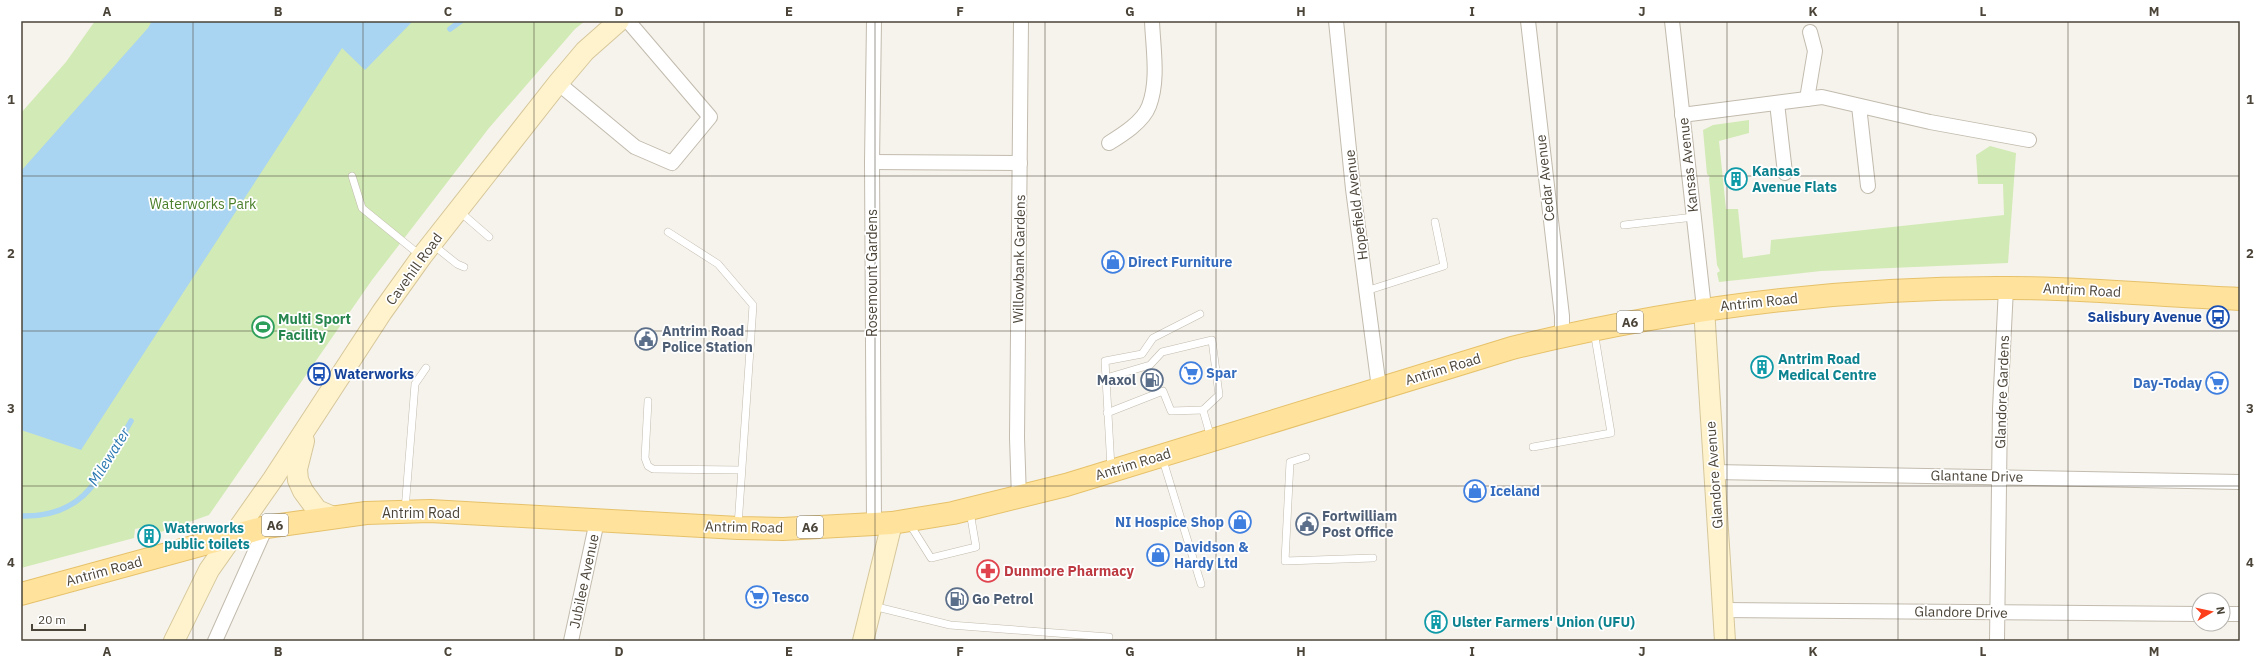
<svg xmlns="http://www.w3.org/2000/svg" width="2261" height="662" viewBox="0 0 2261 662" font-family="'IBM Plex Sans',sans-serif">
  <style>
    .green { fill: #d2eab5 }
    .water { fill: #a9d4f2 }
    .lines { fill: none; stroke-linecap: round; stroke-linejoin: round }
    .stream { stroke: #a9d4f2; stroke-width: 5.5 }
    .lane-casing { stroke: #c2bbae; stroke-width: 8 }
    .street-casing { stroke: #c2bbae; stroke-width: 16 }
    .secondary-casing { stroke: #d6c79b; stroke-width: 22 }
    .primary-casing { stroke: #e6c16a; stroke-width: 24 }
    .lane { stroke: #fff; stroke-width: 7 }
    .street { stroke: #fff; stroke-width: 14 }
    .secondary { stroke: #fff3cd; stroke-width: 20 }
    .primary { stroke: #ffe39c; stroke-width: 22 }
    .grid { fill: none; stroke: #4b4439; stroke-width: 1; stroke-opacity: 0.55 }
    .labels { text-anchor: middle; stroke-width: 3.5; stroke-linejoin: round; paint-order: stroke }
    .shield { fill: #fff; stroke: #817c74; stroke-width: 1 }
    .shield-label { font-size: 13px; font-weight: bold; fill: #4b4439 }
    .street-label { font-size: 14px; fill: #4b4439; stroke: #fff }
    .culture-label { font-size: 14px; font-weight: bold; fill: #0d838f; stroke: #fff; text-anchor: start }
    .park-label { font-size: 14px; fill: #4a7f2a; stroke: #fff }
    .shop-label { font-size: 14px; font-weight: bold; fill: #366cbe; stroke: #fff; text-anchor: start }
    .transit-label { font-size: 14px; font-weight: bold; fill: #164399; stroke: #fff; text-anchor: end }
    .leisure-label { font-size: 14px; font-weight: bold; fill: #27864d; stroke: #fff; text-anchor: start }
    .service-label { font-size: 14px; font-weight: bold; fill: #4e5e75; stroke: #fff; text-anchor: start }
    .health-label { font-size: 14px; font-weight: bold; fill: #be3a42; stroke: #fff; text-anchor: start }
    .water-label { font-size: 15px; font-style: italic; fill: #2e7ab2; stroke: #fff }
    .neatline { fill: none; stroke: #4b4439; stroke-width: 1.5 }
    .grid-label { font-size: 13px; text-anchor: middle; font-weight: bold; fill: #4b4439 }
  </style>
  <rect width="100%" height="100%" fill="#f6f3ec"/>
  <g class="green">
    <path d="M95,21H585L575,29L489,128L372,280L209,515L161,532L154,525L135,529L134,538L21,568V113L66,62Z"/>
    <path d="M1749,120V133L1719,141L1726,209H1738L1743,258L1770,254L1771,240L2004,215L2003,184H1978L1976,155L1990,146L2016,153L2008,263L1821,271L1719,282L1717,273L1720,271L1717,265L1709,178L1710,177L1707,174L1703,130L1713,125Z"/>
  </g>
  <path class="water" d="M152,21H413L365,70L342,48L81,450L21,430V171L148,28Z"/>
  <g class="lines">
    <g class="stream">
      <path d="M450,29L461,21"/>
      <path d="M21,516C88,518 102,472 131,421"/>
    </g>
    <g class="lane-casing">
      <g id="lane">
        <path d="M352,176L362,208L421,256"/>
        <path d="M459,211L489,237"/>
        <path d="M1624,225L1694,217"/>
        <path d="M668,232L718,264L753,305L738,526"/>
        <path d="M432,244L457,264L464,267"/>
        <path d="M1366,291L1444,266L1435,222"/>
        <path d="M1106,378L1105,361L1142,354L1153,338L1200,314"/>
        <path d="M648,401L645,458L648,466L653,469L741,470"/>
        <path d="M1107,413L1163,391L1171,411L1203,410"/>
        <path d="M1533,447L1611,433L1594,331"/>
        <path d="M1162,457L1201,584"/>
        <path d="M1306,457L1290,462L1285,561L1373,558"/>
        <path d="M1111,468L1106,378L1150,365L1162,352L1212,340L1219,395L1203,410L1211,438"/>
        <path d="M405,510L415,384L426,368"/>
        <path d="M909,523L931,558L976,547L970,512"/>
        <path d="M873,606L950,625L1109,637"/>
      </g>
    </g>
    <g class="street-casing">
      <g id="street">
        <path d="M874,21L872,162L874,524"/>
        <path d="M1336,21L1353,189L1379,388"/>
        <path d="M1528,21L1562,316V336"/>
        <path d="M1672,21L1704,308"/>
        <path d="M558,83L635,147L672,163L710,117L628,21"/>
        <path d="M1807,99L1815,51L1810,32"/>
        <path d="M1777,103L1785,173"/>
        <path d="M1859,106L1868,186"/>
        <path d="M1682,115L1822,97L1930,122L2029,140"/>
        <path d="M1109,143C1122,135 1143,122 1149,106C1159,80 1153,48 1152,21"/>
        <path d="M872,162L1020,163"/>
        <path d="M1714,472L2240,482"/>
        <path d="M1019,498L1017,438L1021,21"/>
        <path d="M1723,610L2199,614"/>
        <path d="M2223,614H2240"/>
        <path d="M215,641L266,527"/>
        <path d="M571,641L597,521"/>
        <path d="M1997,641L2000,409L2006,288"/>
      </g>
    </g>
    <g class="secondary-casing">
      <g id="secondary">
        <path d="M1704,308L1725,641"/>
        <path d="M304,441L297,469L298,480L303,491L317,510L331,516"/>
        <path d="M174,641L209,570L273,479L382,312L422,256L558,83L585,51L619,21"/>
        <path d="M863,641L892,523"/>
      </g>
    </g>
    <g class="primary-casing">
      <path id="primary" d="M21,594L266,527L366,513L430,511L738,528L783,529L892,523L953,513L1066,485L1512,348C1676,308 1839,287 2008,288C2086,288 2163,296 2240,299"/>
    </g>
    <use href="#lane" class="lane"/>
    <use href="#street" class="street"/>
    <use href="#secondary" class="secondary"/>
    <use href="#primary" class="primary"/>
  </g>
  <path class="grid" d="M193,21V641M363,21V641M534,21V641M704,21V641M875,21V641M1045,21V641M1216,21V641M1386,21V641M1557,21V641M1727,21V641M1898,21V641M2068,21V641M21,176H2240M21,331H2240M21,486H2240"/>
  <defs>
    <g id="building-ring" transform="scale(1.15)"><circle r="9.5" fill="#fff" stroke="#0f9aa8" stroke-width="1.5"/><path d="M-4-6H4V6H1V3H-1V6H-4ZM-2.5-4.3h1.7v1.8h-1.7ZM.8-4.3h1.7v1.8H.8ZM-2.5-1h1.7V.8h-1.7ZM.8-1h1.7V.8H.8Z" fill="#0f9aa8"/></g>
    <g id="shop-ring" transform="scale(1.15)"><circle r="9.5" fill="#fff" stroke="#3f7fe0" stroke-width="1.5"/><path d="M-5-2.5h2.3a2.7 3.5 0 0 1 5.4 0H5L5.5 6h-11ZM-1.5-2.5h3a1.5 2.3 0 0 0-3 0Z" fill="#3f7fe0"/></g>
    <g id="bus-ring" transform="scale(1.15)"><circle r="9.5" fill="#fff" stroke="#1a4fb4" stroke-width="1.5"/><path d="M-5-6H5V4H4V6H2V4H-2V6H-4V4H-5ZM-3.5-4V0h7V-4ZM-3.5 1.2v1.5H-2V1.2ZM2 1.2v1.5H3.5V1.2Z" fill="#1a4fb4"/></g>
    <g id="stadium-ring" transform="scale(1.15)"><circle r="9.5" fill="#fff" stroke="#2e9e5b" stroke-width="1.5"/><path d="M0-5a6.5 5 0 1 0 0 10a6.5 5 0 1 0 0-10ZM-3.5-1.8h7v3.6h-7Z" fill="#2e9e5b"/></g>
    <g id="civic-ring" transform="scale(1.15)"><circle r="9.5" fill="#fff" stroke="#5c6f8a" stroke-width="1.5"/><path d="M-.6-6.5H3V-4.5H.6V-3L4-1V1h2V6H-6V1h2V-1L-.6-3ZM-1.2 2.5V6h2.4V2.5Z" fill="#5c6f8a"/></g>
    <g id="supermarket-ring" transform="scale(1.15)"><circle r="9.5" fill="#fff" stroke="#3f7fe0" stroke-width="1.5"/><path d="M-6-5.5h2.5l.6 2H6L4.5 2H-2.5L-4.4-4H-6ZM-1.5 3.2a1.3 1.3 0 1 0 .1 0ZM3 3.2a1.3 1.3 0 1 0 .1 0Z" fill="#3f7fe0"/></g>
    <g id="fuel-ring" transform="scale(1.15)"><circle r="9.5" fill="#fff" stroke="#5c6f8a" stroke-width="1.5"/><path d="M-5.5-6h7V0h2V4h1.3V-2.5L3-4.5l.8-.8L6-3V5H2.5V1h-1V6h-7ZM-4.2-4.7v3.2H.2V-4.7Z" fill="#5c6f8a"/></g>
    <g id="pharmacy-ring" transform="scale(1.15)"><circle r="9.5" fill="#fff" stroke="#e0444e" stroke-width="1.5"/><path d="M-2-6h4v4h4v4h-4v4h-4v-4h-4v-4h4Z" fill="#e0444e"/></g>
  </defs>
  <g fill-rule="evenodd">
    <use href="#building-ring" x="1736" y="179"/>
    <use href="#shop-ring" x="1113" y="262"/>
    <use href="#bus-ring" x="2218" y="317"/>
    <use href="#stadium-ring" x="263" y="327"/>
    <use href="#civic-ring" x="646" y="339"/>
    <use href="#building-ring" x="1762" y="367"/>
    <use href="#supermarket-ring" x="1191" y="373"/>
    <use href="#bus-ring" x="319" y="374"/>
    <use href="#fuel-ring" x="1152" y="380"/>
    <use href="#supermarket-ring" x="2217" y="383"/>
    <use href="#shop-ring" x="1475" y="491"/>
    <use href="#shop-ring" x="1240" y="522"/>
    <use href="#civic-ring" x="1307" y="524"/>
    <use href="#building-ring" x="149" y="536"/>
    <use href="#shop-ring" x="1158" y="555"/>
    <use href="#pharmacy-ring" x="988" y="571"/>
    <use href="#supermarket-ring" x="757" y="597"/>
    <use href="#fuel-ring" x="957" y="599"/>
    <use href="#building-ring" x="1436" y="622"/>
  </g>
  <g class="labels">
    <g class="shield">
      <rect x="1617" y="311" width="26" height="22" rx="3"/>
      <rect x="262" y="514" width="26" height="22" rx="3"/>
      <rect x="797" y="516" width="26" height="22" rx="3"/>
    </g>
    <g class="shield-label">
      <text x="1630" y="327">A6</text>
      <text x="275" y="530">A6</text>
      <text x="810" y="532">A6</text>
    </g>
    <g class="street-label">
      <text transform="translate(1688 165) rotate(-96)" y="5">Kansas Avenue</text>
      <text transform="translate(1545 178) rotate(-96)" y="5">Cedar Avenue</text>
      <text transform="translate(1356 205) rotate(-97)" y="5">Hopefield Avenue</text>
      <text transform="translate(1019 259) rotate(-89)" y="5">Willowbank Gardens</text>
      <text transform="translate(414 269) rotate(-54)" y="5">Cavehill Road</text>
      <text transform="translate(872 273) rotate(-90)" y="5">Rosemount Gardens</text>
      <text transform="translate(2082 290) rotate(3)" y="5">Antrim Road</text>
      <text transform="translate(1759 302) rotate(-6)" y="5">Antrim Road</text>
      <text transform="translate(1443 369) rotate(-17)" y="5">Antrim Road</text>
      <text transform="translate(2002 392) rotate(-88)" y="5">Glandore Gardens</text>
      <text transform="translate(1133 464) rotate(-17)" y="5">Antrim Road</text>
      <text transform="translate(1714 475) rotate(-94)" y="5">Glandore Avenue</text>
      <text transform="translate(1977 476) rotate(1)" y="5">Glantane Drive</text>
      <text x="421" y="518">Antrim Road</text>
      <text transform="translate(744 527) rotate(1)" y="5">Antrim Road</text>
      <text transform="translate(104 571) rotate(-15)" y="5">Antrim Road</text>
      <text transform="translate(584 581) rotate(-78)" y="5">Jubilee Avenue</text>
      <text transform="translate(1961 612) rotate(1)" y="5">Glandore Drive</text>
    </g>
    <g class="culture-label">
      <text x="1752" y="176">Kansas<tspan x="1752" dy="16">Avenue Flats</tspan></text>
      <text x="1778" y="364">Antrim Road<tspan x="1778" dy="16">Medical Centre</tspan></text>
      <text x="164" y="533">Waterworks<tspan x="164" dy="16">public toilets</tspan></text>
      <text x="1452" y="627">Ulster Farmers' Union (UFU)</text>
    </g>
    <g class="park-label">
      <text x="203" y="209">Waterworks Park</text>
    </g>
    <g class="shop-label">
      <text x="1128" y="267">Direct Furniture</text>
      <text x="1206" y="378">Spar</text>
      <text x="2202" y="388" text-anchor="end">Day-Today</text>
      <text x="1490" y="496">Iceland</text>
      <text x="1224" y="527" text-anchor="end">NI Hospice Shop</text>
      <text x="1174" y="552">Davidson &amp;<tspan x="1174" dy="16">Hardy Ltd</tspan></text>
      <text x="772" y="602">Tesco</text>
    </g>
    <g class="transit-label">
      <text x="2202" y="322">Salisbury Avenue</text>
      <text x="334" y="379" text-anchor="start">Waterworks</text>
    </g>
    <g class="leisure-label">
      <text x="278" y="324">Multi Sport<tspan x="278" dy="16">Facility</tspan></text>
    </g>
    <g class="service-label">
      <text x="662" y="336">Antrim Road<tspan x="662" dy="16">Police Station</tspan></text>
      <text x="1136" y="385" text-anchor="end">Maxol</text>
      <text x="1322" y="521">Fortwilliam<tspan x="1322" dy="16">Post Office</tspan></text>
      <text x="972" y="604">Go Petrol</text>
    </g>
    <g class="health-label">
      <text x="1004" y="576">Dunmore Pharmacy</text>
    </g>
    <g class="water-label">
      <text transform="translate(109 457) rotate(-58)" y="5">Milewater</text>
    </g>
  </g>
  <rect width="2261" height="662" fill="none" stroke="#ffffff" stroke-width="44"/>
  <g transform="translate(2211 612) rotate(81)"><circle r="19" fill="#ffffff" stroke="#b7b4b0"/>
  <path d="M0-3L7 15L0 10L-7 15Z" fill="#fc3f1d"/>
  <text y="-6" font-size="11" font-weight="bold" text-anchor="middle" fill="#4b4439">N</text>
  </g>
  <path d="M32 624v6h53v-6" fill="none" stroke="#4b4439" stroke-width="2"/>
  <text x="38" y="624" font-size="12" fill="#4b4439" stroke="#ffffff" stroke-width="3" paint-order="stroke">20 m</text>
  <rect x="22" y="22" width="2217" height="618" class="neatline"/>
  <g class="grid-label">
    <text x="107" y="16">A</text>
    <text x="278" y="16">B</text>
    <text x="448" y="16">C</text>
    <text x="619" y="16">D</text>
    <text x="789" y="16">E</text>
    <text x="960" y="16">F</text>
    <text x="1130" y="16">G</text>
    <text x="1301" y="16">H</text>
    <text x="1472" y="16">I</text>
    <text x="1642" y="16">J</text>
    <text x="1813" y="16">K</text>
    <text x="1983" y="16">L</text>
    <text x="2154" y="16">M</text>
    <text x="11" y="104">1</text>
    <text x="2250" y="104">1</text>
    <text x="11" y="258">2</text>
    <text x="2250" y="258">2</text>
    <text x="11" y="413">3</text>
    <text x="2250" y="413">3</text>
    <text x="11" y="567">4</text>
    <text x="2250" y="567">4</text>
    <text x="107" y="656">A</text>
    <text x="278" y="656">B</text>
    <text x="448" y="656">C</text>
    <text x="619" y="656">D</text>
    <text x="789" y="656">E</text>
    <text x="960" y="656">F</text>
    <text x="1130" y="656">G</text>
    <text x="1301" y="656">H</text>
    <text x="1472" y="656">I</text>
    <text x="1642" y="656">J</text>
    <text x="1813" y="656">K</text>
    <text x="1983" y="656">L</text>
    <text x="2154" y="656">M</text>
  </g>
</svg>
